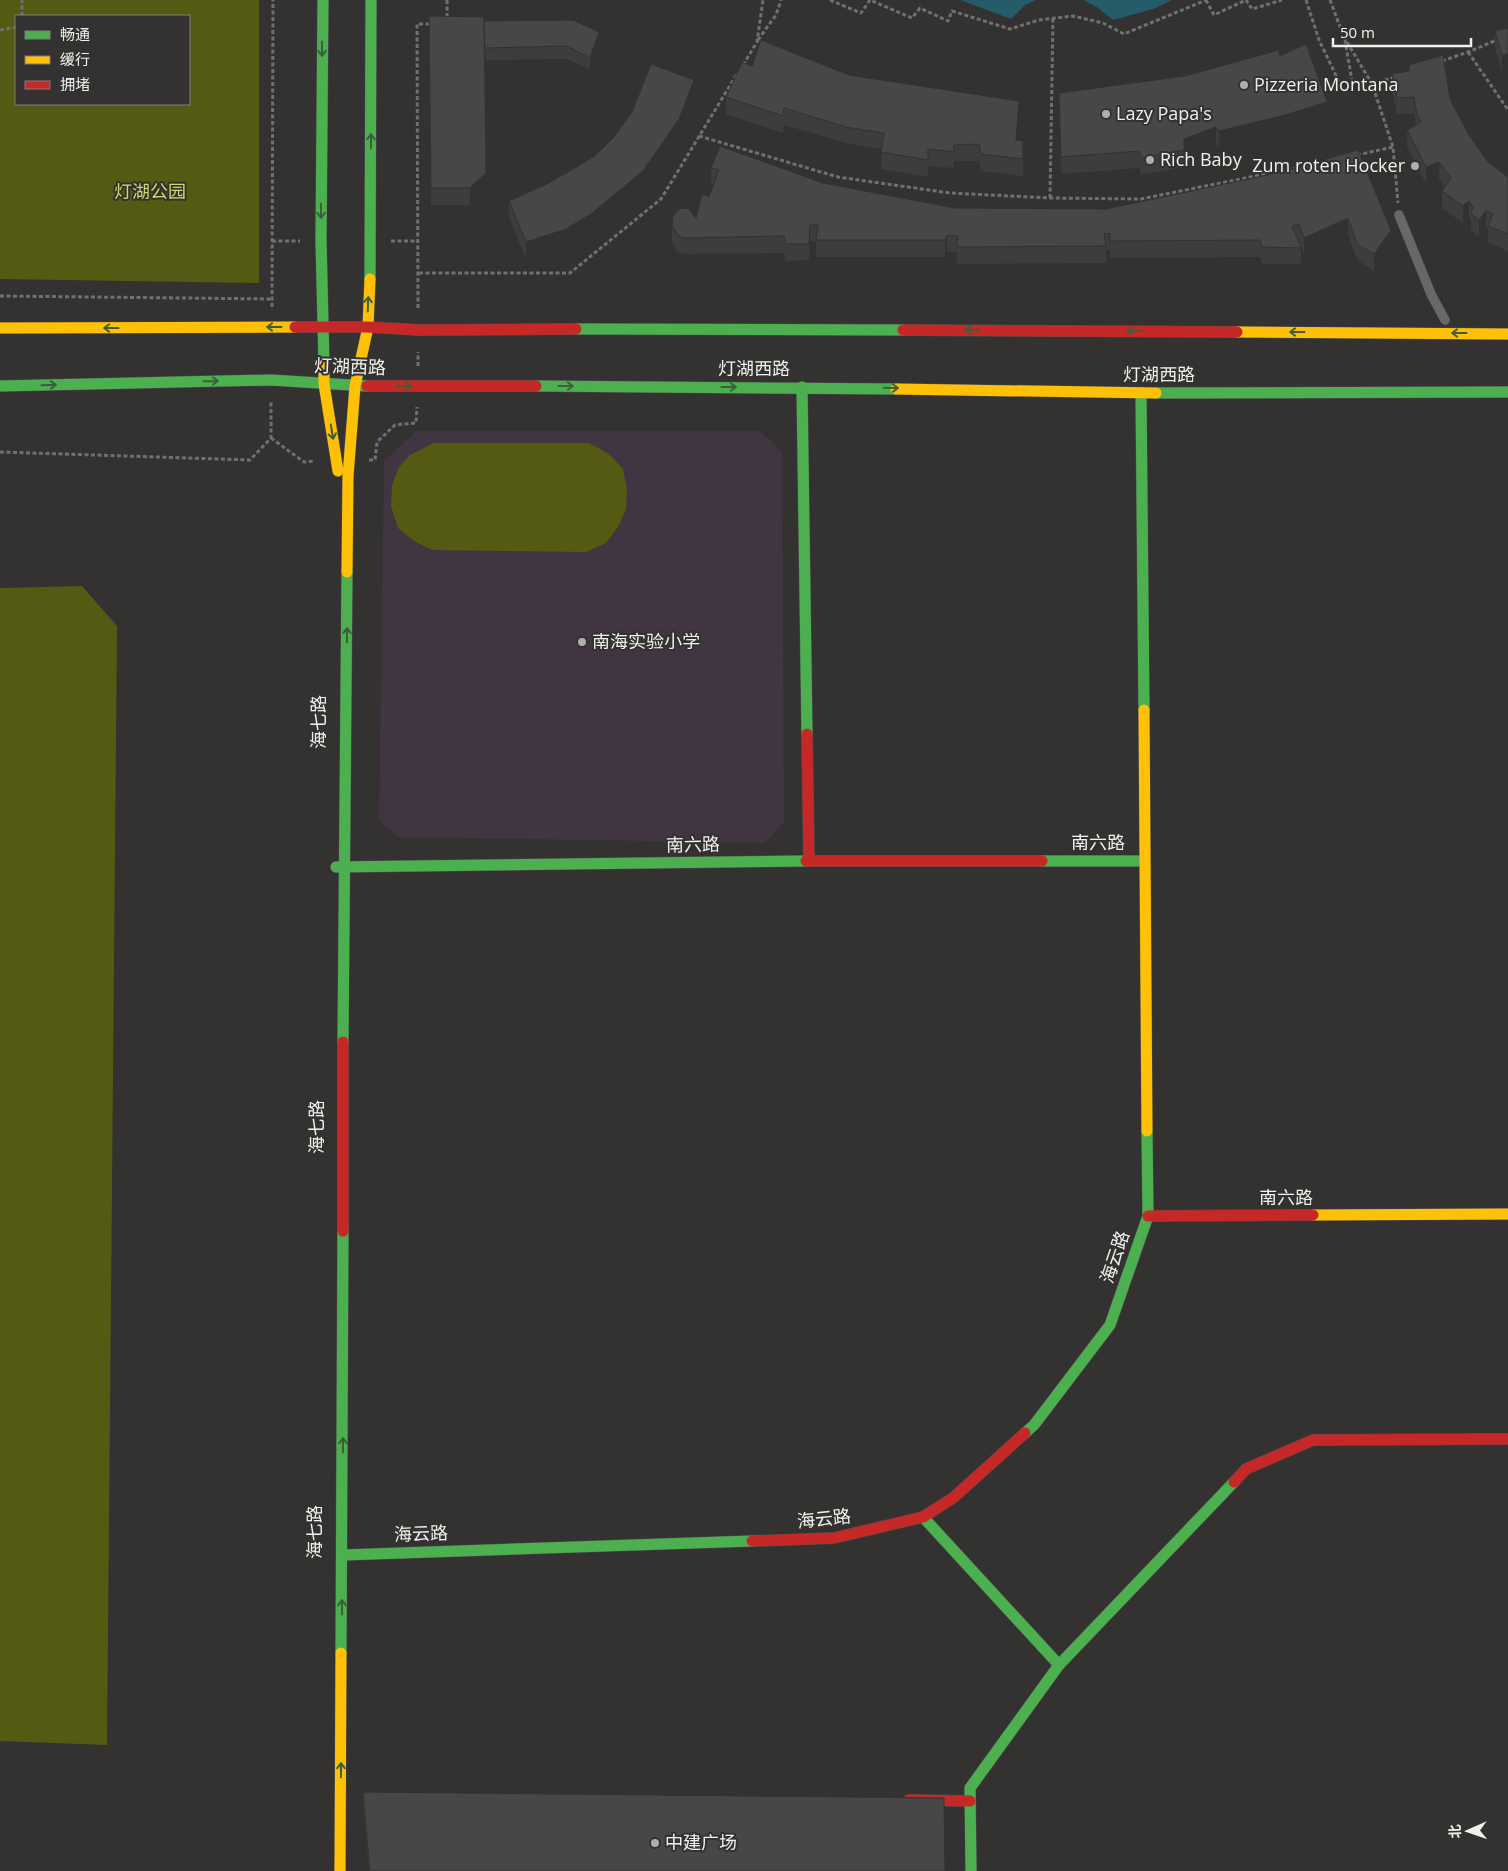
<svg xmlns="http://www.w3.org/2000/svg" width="1508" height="1871" viewBox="0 0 1508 1871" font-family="'Open Sans','Noto Sans SC',sans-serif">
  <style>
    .education { fill: #403541 }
    .green { fill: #555a12; fill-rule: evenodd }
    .water { fill: #245c6a }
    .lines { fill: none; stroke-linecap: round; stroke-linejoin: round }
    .lane-casing { stroke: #4f4e4c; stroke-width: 10 }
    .fast-casing { stroke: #4f4e4c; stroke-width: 12 }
    .slow-casing { stroke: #4f4e4c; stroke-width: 12 }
    .jam-casing { stroke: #4f4e4c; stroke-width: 12 }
    .path { stroke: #717070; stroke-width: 3; stroke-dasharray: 4 2.5; stroke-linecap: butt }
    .lane { stroke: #696867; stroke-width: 9 }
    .fast { stroke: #4caf50; stroke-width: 11 }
    .slow { stroke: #ffc107; stroke-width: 11 }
    .jam { stroke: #c62828; stroke-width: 11 }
    .wall { fill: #3e3d3d }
    .shaded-wall { fill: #323232 }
    .building { fill: #484747; stroke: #323232 }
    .oneway { stroke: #3c5e3b }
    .poi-dot { fill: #aeaeac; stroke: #343230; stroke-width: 2 }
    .labels { text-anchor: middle; stroke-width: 4; stroke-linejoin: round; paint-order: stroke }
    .poi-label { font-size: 18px; fill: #f1f0ee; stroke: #343230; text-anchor: start }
    .park-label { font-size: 18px; fill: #cdda66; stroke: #343230 }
    .street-label { font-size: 18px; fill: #f1f0ee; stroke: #343230 }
  </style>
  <rect width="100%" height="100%" fill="#333231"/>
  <path class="education" d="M416,431H760L782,452L784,822L765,843L398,837L379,821L384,462Z"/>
  <g class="green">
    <path d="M0,0H259V283L0,279ZM16,16H189V104H16Z"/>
    <path d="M434,443H589L609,454L623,469L627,490L626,509L618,527L606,543L586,552L432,550L414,541L398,528L391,506L392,485L399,467L410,455Z"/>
    <path d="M82,586L117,626L107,1745L0,1741V588Z"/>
  </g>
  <g class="water">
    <path d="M960,0H1036L1025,5L1011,19Z"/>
    <path d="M1083,0H1172L1153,9L1113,20L1097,7Z"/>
  </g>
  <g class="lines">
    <g class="lane-casing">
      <path id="lane" d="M1399,215L1431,294L1445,320"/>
    </g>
    <g class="fast-casing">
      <g id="fast">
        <path d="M323,0L321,241L324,364"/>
        <path d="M370,279L371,0"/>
        <path d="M576,329L903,330"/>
        <path d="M0,386L271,380L367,386"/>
        <path d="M536,386L896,389"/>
        <path d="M802,387L807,734"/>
        <path d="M1141,393L1144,710"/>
        <path d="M1156,393L1508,392"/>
        <path d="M1042,861H1144"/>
        <path d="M336,867L806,861"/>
        <path d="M343,1042L347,572"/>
        <path d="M1025,1433L1034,1425L1110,1325L1148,1216L1147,1131"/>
        <path d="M923,1517L1059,1665"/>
        <path d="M343,1555L752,1541"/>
        <path d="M341,1653L343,1231"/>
        <path d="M971,1871L970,1788L1059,1665L1234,1482"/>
      </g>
    </g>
    <g class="slow-casing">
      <g id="slow">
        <path d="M0,328L295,327"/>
        <path d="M1237,332L1508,334"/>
        <path d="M324,364V384L338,471"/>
        <path d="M896,389L1156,393"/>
        <path d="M347,572L348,476L355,386L368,327L370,279"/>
        <path d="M1144,710L1147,1131"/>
        <path d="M1313,1215L1508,1214"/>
        <path d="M340,1871L341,1653"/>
      </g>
    </g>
    <g class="jam-casing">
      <g id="jam">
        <path d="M295,327H368L418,330L576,329"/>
        <path d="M903,330L1237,332"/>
        <path d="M367,386H536"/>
        <path d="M807,734L809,861"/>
        <path d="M806,861H1042"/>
        <path d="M1148,1216L1313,1215"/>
        <path d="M343,1231V1042"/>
        <path d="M1234,1482L1246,1469L1313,1440L1508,1439"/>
        <path d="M752,1541L834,1538L923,1517L953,1498L1025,1433"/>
        <path d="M909,1800L970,1801"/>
      </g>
    </g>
    <g class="path">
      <path d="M447,0V19"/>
      <path d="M830,0L861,13L870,0L912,18L920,8L948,21L952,11L1010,29L1039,20L1073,16L1103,23L1124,34L1206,0"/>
      <path d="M1206,0L1214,15L1246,0L1252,9L1282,0"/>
      <path d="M1306,0L1319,40L1341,86L1352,81L1345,40"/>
      <path d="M1330,0L1344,37L1372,84L1393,147L1398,203"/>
      <path d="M22,16V0"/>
      <path d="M0,30L16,27"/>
      <path d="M758,40L776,15L781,0"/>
      <path d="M1468,52L1508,110"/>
      <path d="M1442,61L1468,52L1499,39"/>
      <path d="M743,65L757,42L763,0"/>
      <path d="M1372,84L1395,77"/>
      <path d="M699,136L838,177L950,193L1050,198L1141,199L1295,168"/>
      <path d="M1357,155L1393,147"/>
      <path d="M1050,198L1053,17"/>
      <path d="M272,241H300"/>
      <path d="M391,241H418"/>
      <path d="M419,273H570L661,199L737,74"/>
      <path d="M0,296L272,299"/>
      <path d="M272,307L273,0"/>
      <path d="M418,308L417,24H431"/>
      <path d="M418,366V352"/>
      <path d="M271,438L304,462L315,461"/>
      <path d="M0,452L250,460L271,438V401"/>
      <path d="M369,460H375L377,442L395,425L416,423L417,407"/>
    </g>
    <use href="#lane" class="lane"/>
    <use href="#fast" class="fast"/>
    <use href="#slow" class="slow"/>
    <use href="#jam" class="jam"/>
  </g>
  <g class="wall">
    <path d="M429,16L484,21L599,45L590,70L567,59L485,60L486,190L470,205H431Z"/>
    <path d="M1508,28L1502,72L1495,48V31Z"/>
    <path d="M1280,56L1327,119L1285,132L1219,148L1216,143L1184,155V167L1141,175L1139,168L1061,174L1059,93L1185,76Z"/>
    <path d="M752,66L849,75L1019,117L1017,140L1023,141V176L981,171L979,161H954V168L928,166V177L881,169L882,149L846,143L784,125L783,133L726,114V97Z"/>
    <path d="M1392,74L1450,99L1469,135L1488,162L1508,177V251L1488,242V229L1486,227L1479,237L1471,230V220L1469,217L1463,223L1442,208V191L1445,187L1439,179L1426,184L1407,146V130L1416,125L1414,114H1397L1392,90Z"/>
    <path d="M694,96L679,135L643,187L591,230L566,246L526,259L509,218V201L547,184Z"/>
    <path d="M711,168L823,183L955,208L1106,209L1277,173L1391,247L1374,271L1357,260L1348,235L1304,255L1299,241H1298L1301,248V264H1262L1260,257L1110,258V250H1106V263L957,264V252H947L945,257H816V242L810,241L809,260L786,261L784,253L683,254L677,251L672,242V225L696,218L709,197L714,185L711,184Z"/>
    <path d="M363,1792L945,1871H369L363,1808Z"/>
  </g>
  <g class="shaded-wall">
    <path d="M599,32V45L590,70V58Z"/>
    <path d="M1508,54V70L1502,72V55Z"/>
    <path d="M694,80V96L679,135L643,187L591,230L566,246L526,259V242Z"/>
    <path d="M1019,101V117L1016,156V140Z"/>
    <path d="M1327,102V119L1285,132L1219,148V131Z"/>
    <path d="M1216,127V143L1184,155V139Z"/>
    <path d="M1439,162V179L1426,184V167Z"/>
    <path d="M486,173V190L470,205V188Z"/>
    <path d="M1469,201V217L1463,223V206Z"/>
    <path d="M1486,211V227L1479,237V220Z"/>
    <path d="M1348,218V235L1304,255V238Z"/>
    <path d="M810,225V241L809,260V244Z"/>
    <path d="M1391,230V247L1374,271V254Z"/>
    <path d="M947,235V252L945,257V240Z"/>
  </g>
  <g class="building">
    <path d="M429,16L484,17L486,173L470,188H431Z"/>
    <path d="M573,20L599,32L590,58L567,46L485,48L484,21Z"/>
    <path d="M1508,28V54L1502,55L1495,31Z"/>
    <path d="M761,40L849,75L1019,101L1016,140L1023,141V159L981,154L979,144L954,145V152L928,149V160L881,152L884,133L846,127L784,108L783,116L726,97L742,62L752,66Z"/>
    <path d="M1306,44L1327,102L1285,115L1219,131L1216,127L1184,139V150L1141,158L1139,151L1061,157L1059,93L1185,76L1279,50L1280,56Z"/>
    <path d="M1443,55L1450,99L1469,135L1488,162L1508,177V234L1488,226L1493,214L1486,211L1479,220L1471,213L1473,207L1469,201L1463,206L1442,191L1451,178L1439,162L1426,167L1407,130L1421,122L1417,115L1414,97L1397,98L1392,74L1409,71V65Z"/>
    <path d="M651,64L694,80L679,119L643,171L591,214L566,229L526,242L509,201L547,184L575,168L596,155L614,137L632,112Z"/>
    <path d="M720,146L823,183L955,208L1106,209L1277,173L1358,150L1391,230L1374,254L1357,244L1348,218L1304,238L1299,224L1292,226L1301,248L1262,247L1260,240L1110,241V233L1104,234L1106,246L957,247L958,236L947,235L945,240H816L818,225H810L809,244H786L784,236L683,238L677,234L672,225L673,216L679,209L688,208L696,218L702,194L709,197L719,170L711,168Z"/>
    <path d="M363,1792L944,1798L945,1871H370Z"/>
  </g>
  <defs><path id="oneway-shaft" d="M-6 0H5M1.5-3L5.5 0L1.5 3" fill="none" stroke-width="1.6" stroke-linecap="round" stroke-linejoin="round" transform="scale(1.25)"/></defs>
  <g class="oneway">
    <use href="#oneway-shaft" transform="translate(322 49) rotate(90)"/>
    <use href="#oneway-shaft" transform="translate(371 141) rotate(-90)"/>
    <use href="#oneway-shaft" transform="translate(321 211) rotate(90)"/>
    <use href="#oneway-shaft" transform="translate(368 304) rotate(-88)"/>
    <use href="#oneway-shaft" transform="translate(274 327) rotate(-180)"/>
    <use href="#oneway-shaft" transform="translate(111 328) rotate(180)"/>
    <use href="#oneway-shaft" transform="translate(972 330) rotate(-180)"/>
    <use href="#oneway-shaft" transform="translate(1134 331) rotate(-180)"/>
    <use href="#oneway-shaft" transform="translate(1297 332) rotate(-180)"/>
    <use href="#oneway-shaft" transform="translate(1459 333) rotate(-180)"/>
    <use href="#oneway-shaft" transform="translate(211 381) rotate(-1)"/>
    <use href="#oneway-shaft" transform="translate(49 385) rotate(-2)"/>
    <use href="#oneway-shaft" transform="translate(404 386)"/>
    <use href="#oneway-shaft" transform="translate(566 386)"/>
    <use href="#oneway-shaft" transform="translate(729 387)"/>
    <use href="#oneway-shaft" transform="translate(891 388) rotate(1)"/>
    <use href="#oneway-shaft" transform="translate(332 432) rotate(81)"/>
    <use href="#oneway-shaft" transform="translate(347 635) rotate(-89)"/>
    <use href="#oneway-shaft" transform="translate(343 1445) rotate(-90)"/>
    <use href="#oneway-shaft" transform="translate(342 1607) rotate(-90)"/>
    <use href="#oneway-shaft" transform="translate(341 1770) rotate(-90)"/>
  </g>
  <g class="poi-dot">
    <circle cx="1244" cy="85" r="5"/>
    <circle cx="1106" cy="114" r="5"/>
    <circle cx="1150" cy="160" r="5"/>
    <circle cx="1415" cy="166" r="5"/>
    <circle cx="582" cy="642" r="5"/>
    <circle cx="655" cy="1843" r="5"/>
  </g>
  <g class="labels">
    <g class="poi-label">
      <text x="1254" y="91">Pizzeria Montana</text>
      <text x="1116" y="120">Lazy Papa's</text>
      <text x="1160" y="166">Rich Baby</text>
      <text x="1405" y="172" text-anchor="end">Zum roten Hocker</text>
      <text x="592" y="648">南海实验小学</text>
      <text x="665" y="1849">中建广场</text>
    </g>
    <g class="park-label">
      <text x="150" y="198">灯湖公园</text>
    </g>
    <g class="street-label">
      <text transform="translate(350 367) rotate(2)" y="6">灯湖西路</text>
      <text x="754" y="375">灯湖西路</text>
      <text x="1159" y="381">灯湖西路</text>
      <text transform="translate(319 722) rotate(-90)" y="6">海七路</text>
      <text x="1098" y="849">南六路</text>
      <text transform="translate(693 845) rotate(-1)" y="6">南六路</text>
      <text transform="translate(317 1127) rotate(-90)" y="6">海七路</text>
      <text x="1286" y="1204">南六路</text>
      <text transform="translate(1115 1257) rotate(-71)" y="6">海云路</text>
      <text transform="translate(824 1519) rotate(-6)" y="6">海云路</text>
      <text transform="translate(315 1532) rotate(-90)" y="6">海七路</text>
      <text transform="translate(421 1534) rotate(-2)" y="6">海云路</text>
    </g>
  </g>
  <rect x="15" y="15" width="175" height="90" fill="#343230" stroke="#807e7c"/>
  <rect x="25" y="31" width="25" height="8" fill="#4caf50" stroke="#807e7c"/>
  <text x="60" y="40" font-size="15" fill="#f1f0ee">畅通</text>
  <rect x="25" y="56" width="25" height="8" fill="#ffc107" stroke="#807e7c"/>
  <text x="60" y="65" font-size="15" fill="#f1f0ee">缓行</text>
  <rect x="25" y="81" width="25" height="8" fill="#c62828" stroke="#807e7c"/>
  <text x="60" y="90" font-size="15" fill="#f1f0ee">拥堵</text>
  <g transform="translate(1468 1831) rotate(268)" stroke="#343230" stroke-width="4" paint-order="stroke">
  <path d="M0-4L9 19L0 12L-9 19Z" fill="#f1f0ee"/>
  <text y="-8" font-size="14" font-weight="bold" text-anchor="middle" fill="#f1f0ee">北</text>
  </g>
  <path d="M1333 38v8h138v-8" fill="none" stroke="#f1f0ee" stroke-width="2.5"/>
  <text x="1340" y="38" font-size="15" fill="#f1f0ee" stroke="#343230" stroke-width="4" paint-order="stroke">50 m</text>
</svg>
